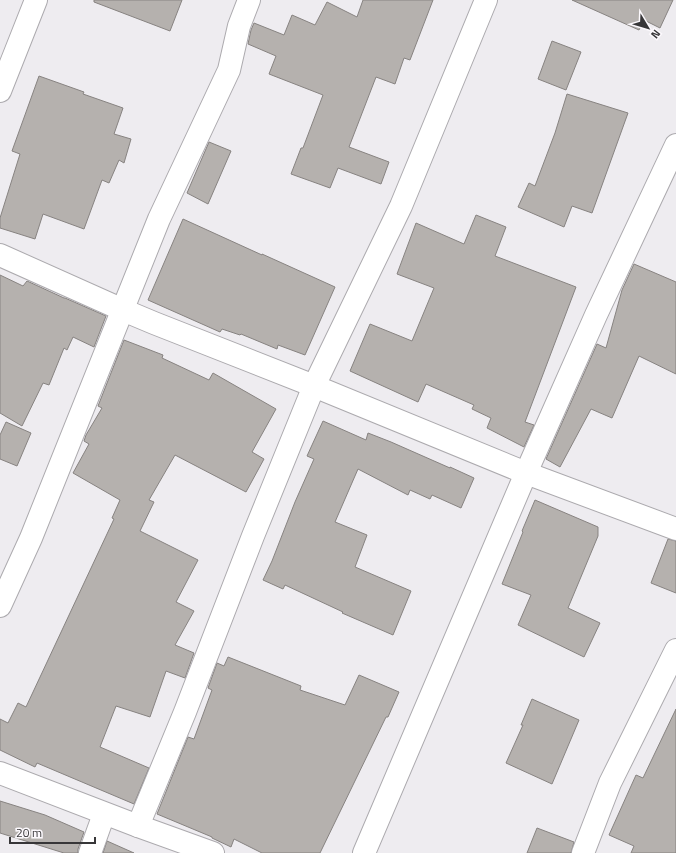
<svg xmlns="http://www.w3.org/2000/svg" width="676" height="853" viewBox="0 0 676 853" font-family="'Titillium Web',sans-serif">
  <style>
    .building { fill: #b5b1ae; stroke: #878381 }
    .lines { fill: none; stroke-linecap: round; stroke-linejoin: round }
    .minor-casing { stroke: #acaaae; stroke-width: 24 }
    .minor { stroke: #fff; stroke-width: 22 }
  </style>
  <rect width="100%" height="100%" fill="#eeecf0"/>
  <g class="building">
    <path d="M94,0H182L170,31L94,2Z"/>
    <path d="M363,0H433L410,60L404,58L395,84L376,77L349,147L389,162L381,184L338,168L330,188L291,174L301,148H303L323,95L269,74L276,56L248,44L251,30L254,23L284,35L292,15L315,25L327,2L357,17Z"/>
    <path d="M572,0H673L660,28L644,20L639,30Z"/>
    <path d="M552,41L581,52L566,90L538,79Z"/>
    <path d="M39,76L84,92L83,94L123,108L114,134L131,139L124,163L119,160L109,183L102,180L84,229L43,214L35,239L0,228V218L20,154L12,151Z"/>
    <path d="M567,94L628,113L592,213L572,206L564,227L518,207L529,183L535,186L555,133Z"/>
    <path d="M209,142L231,151L208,204L187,193Z"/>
    <path d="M476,215L506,227L495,256L576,287L525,422L534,425L524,447L487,428L491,418L472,409L474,405L426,384L418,402L350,371L370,324L412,341L434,288L397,274L416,223L464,244Z"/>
    <path d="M183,219L262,255V254L335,287L305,355L278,345L277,349L241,334L240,335L222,329L220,332L148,300Z"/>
    <path d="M634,264L676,282V374L639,356L612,418L591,409L560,467L546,459L597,344L606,348L622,290Z"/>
    <path d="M0,275L23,286L27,281L64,298H65L106,316L94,347L73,337L67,350L64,348L49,385L43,383L22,426L0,413Z"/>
    <path d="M124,340L163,355L162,358L209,380L213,373L276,409L252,452L264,459L246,492L175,455L149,500L154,502L140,531L198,560L176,602L194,611L175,645L194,653L185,678L166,671L150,717L116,706L100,747L149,768L134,804L37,763L35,767L0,750V719L8,723L18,703L26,707L114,519L112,518L120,500L73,473L89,444L84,441L86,435L102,408L98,406Z"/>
    <path d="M323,421L366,440L368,433L391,442L450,468V467L474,478L461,508L432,495L430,499L410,490L408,495L358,469L335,522L367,535L355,567L411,591L393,635L342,613L343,612L285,585L283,589L263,580L272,561L295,502L314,459L307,456Z"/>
    <path d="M6,422L31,433L17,466L0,459V435Z"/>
    <path d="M535,500L598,527V536L568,608L600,623L584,657L518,625L531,595L502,584L523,532L522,531Z"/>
    <path d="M668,539L676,541V593L651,583Z"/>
    <path d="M228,657L301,686L300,690L345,705L359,675L399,692L388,717H386L320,853H262L234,839L231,847L212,838V837L157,814L188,737L194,739L212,690L208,688L217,663L224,666Z"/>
    <path d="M532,699L579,720L552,784L506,763L523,725H521Z"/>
    <path d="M676,709V853H631L634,846L609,835L636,775L643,778Z"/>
    <path d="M0,801L45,815L84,832L78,849V853H64L0,833Z"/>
    <path d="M537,828L574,842L571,853H527Z"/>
    <path d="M107,841L134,853H103Z"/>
  </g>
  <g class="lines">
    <g class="minor-casing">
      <g id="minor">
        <path d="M0,91L36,0"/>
        <path d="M0,255L123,310L154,323L314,386L526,473L676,529"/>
        <path d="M0,606L31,538L159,219L229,70L239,26L249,0"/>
        <path d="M0,773L138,826L213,853"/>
        <path d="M138,826L185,712L253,536L314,386L401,206L486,0"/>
        <path d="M90,853L104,814"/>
        <path d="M364,853L526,473L596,315L676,145"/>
        <path d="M583,853L610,783L676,650"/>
      </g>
    </g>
    <use href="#minor" class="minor"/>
  </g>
  <g transform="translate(648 28) rotate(128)" stroke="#fcf9fd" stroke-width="3" paint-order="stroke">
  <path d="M0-3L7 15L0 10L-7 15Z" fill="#373638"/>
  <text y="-6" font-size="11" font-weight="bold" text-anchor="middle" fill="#373638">N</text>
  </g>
  <path d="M10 837v6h85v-6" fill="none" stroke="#373638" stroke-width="2"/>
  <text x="16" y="837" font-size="12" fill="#373638" stroke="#fcf9fd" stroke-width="3" paint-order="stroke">20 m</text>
</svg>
